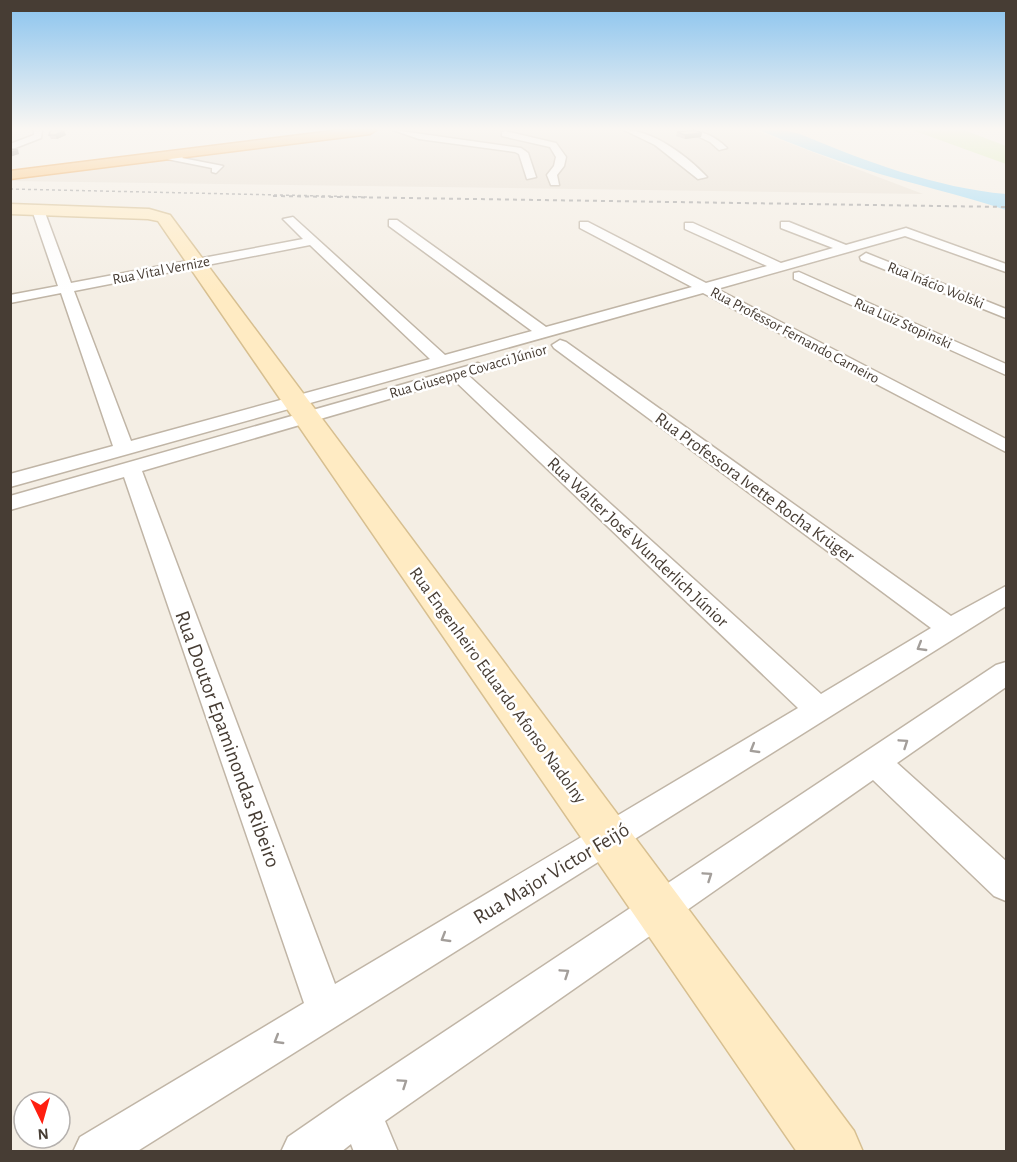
<svg xmlns="http://www.w3.org/2000/svg" width="1017" height="1162" viewBox="0 0 1017 1162" font-family="'Alegreya Sans',sans-serif">
  <style>
    .residential { fill: #e8dfd2 }
    .green { fill: #d4eca9 }
    .water { fill: #9bd9f6 }
    .lines { fill: none; stroke-linecap: round; stroke-linejoin: round }
    .street-casing { stroke: #c0b5a6; stroke-width: 3 }
    .secondary-casing { stroke: #d7bf90; stroke-width: 3 }
    .highway-casing { stroke: #ea9128; stroke-width: 3 }
    .street { fill: #fff; fill-rule: evenodd }
    .secondary { fill: #ffebc3; fill-rule: evenodd }
    .highway { fill: #ffbd64; fill-rule: evenodd }
    .rail-far1 { stroke: #959595; stroke-width: 1.5; stroke-dasharray: 3 3; stroke-linecap: butt }
    .rail { stroke: #959595; stroke-width: 2; stroke-dasharray: 4 4; stroke-linecap: butt }
    .wall { fill: #bbafa2 }
    .shaded-wall { fill: #988e84 }
    .building { fill: #d9cbbc; stroke: #988e84; stroke-width: 1.5 }
    .oneway { stroke: #a39e9a }
    .labels { text-anchor: middle; stroke-width: 5; stroke-linejoin: round; paint-order: stroke }
    .far-street-label { font-size: 15px; fill: #473d34; stroke: #fff }
    .street-label { font-size: 18px; fill: #473d34; stroke: #fff }
    .near-street-label { font-size: 21px; fill: #473d34; stroke: #fff }
  </style>
  <rect width="100%" height="100%" fill="#f4eee4"/>
  <path class="residential" d="M370,130H754L923,194L11,181L10,175Z"/>
  <path class="green" d="M912,130H964L1006,146V164Z"/>
  <path class="water" d="M759,130H784L800,134C864,161 937,188 1006,194V210C959,194 911,184 864,169C828,158 794,145 759,130Z"/>
  <g class="lines">
    <g class="street-casing">
      <g id="street">
        <path d="M34,130H42L41,138L10,150V144L34,135Z"/>
        <path d="M393,130L521,148L528,153L536,177L527,179L519,154L515,152L419,139Z"/>
        <path d="M624,130C653,130 687,156 707,177L698,179L655,145Z"/>
        <path d="M685,130C701,130 715,136 727,148L719,150L710,142Z"/>
        <path d="M505,131L556,143L566,157L564,166L557,175L559,185H551L547,175L554,166L556,157L550,147L502,136V132Z"/>
        <path d="M183,150L188,153L182,158L223,166L216,173L212,172V168L167,159Z"/>
        <path d="M38,207L44,210L71,283L303,239L283,219L293,217L445,355L532,331L389,226V220H397L546,327L692,287L580,228V222H588L706,283L767,266L685,229V223H693L781,263L833,248L781,228V222H789L846,245L906,228L1006,264V272L905,236L717,289L1006,439V452L703,293L10,487V474L113,446L61,293L10,303V295L58,286L32,210ZM310,245L430,359L131,441L74,291Z"/>
        <path d="M866,253L1006,309V318L861,260L860,257Z"/>
        <path d="M799,272L1006,364V375L794,279V273Z"/>
        <path d="M560,340L566,342L951,616L1006,586V606L136,1152H73L80,1137L304,1003L124,477L10,510V496L478,363L486,368L484,372L469,376L821,694L931,628L554,348L552,345ZM454,380L798,708L335,984L142,471Z"/>
        <path d="M1006,662V687L897,763L1006,861V901L994,896L873,780L385,1121L398,1152H354L351,1144L341,1152H281L288,1137L346,1097L996,665Z"/>
      </g>
    </g>
    <g class="secondary-casing">
      <path id="secondary" d="M10,204L149,209L170,215L854,1131L863,1152H797L158,221L148,219L10,214Z"/>
    </g>
    <g class="highway-casing">
      <path id="highway" d="M340,130H376L370,134L10,179V171Z"/>
    </g>
    <use href="#street" class="street"/>
    <use href="#secondary" class="secondary"/>
    <use href="#highway" class="highway"/>
    <path class="rail-far1" d="M10,189L369,197"/>
    <path class="rail" d="M273,196L1006,207"/>
  </g>
  <g class="wall">
    <path d="M64,131L66,135L57,139H51L49,135Z"/>
    <path d="M677,132L702,133L701,137L685,139L676,136Z"/>
  </g>
  <g class="shaded-wall">
    <path d="M64,131L66,135L57,139L55,135Z"/>
    <path d="M702,133L701,137L685,139V135Z"/>
    <path d="M18,150L19,154L10,157V153Z"/>
  </g>
  <g class="building">
    <path d="M51,130H53L64,131L55,135H49Z"/>
    <path d="M694,130L702,133L685,135L677,132Z"/>
    <path d="M10,149L18,150L10,153Z"/>
  </g>
  <defs><path id="oneway-chevron" d="M-2-3.5L2.5 0L-2 3.5" fill="none" stroke-width="1.6" stroke-linecap="round" stroke-linejoin="round" transform="scale(1.5)"/></defs>
  <g class="oneway">
    <use href="#oneway-chevron" transform="translate(921 647) rotate(149)"/>
    <use href="#oneway-chevron" transform="translate(904 743) rotate(-34)"/>
    <use href="#oneway-chevron" transform="translate(754 749) rotate(149)"/>
    <use href="#oneway-chevron" transform="translate(708 876) rotate(-34)"/>
    <use href="#oneway-chevron" transform="translate(445 938) rotate(149)"/>
    <use href="#oneway-chevron" transform="translate(565 973) rotate(-34)"/>
    <use href="#oneway-chevron" transform="translate(278 1040) rotate(149)"/>
    <use href="#oneway-chevron" transform="translate(403 1083) rotate(-34)"/>
  </g>
  <linearGradient id="sky" x2="0" y2="1"><stop stop-color="#89c3ee"/><stop offset="0.44" stop-color="#faf7f3"/><stop offset="1" stop-color="#faf7f3" stop-opacity="0"/></linearGradient>
  <rect width="1017" height="293" fill="url(#sky)"/>
  <g class="labels">
    <g class="far-street-label">
      <text transform="translate(161 270) rotate(-11)" y="5">Rua Vital Vernize</text>
      <text transform="translate(936 285) rotate(22)" y="5">Rua Inácio Wolski</text>
      <text transform="translate(903 323) rotate(24)" y="5">Rua Luiz Stopinski</text>
      <text transform="translate(795 335) rotate(28)" y="5">Rua Professor Fernando Carneiro</text>
      <text transform="translate(468 371) rotate(-16)" y="5">Rua Giuseppe Covacci Júnior</text>
    </g>
    <g class="street-label">
      <text transform="translate(755 487) rotate(36)" y="6">Rua Professora Ivette Rocha Krüger</text>
      <text transform="translate(638 542) rotate(43)" y="6">Rua Walter José Wunderlich Júnior</text>
      <text transform="translate(498 685) rotate(54)" y="6">Rua Engenheiro Eduardo Afonso Nadolny</text>
    </g>
    <g class="near-street-label">
      <text transform="translate(228 739) rotate(70)" y="7">Rua Doutor Epaminondas Ribeiro</text>
      <text transform="translate(551 873) rotate(-31)" y="7">Rua Major Victor Feijó</text>
    </g>
  </g>
  <rect width="1017" height="1162" fill="none" stroke="#473d34" stroke-width="24"/>
  <g transform="translate(42 1120) rotate(175)"><circle r="28" fill="#ffffff" stroke="#b5b1ae" stroke-width="1.5"/>
  <path d="M0-4.5L10 22L0 15L-10 22Z" fill="#ff1f10"/>
  <text y="-9" font-size="16" font-weight="bold" text-anchor="middle" fill="#473d34">N</text>
  </g>
</svg>
